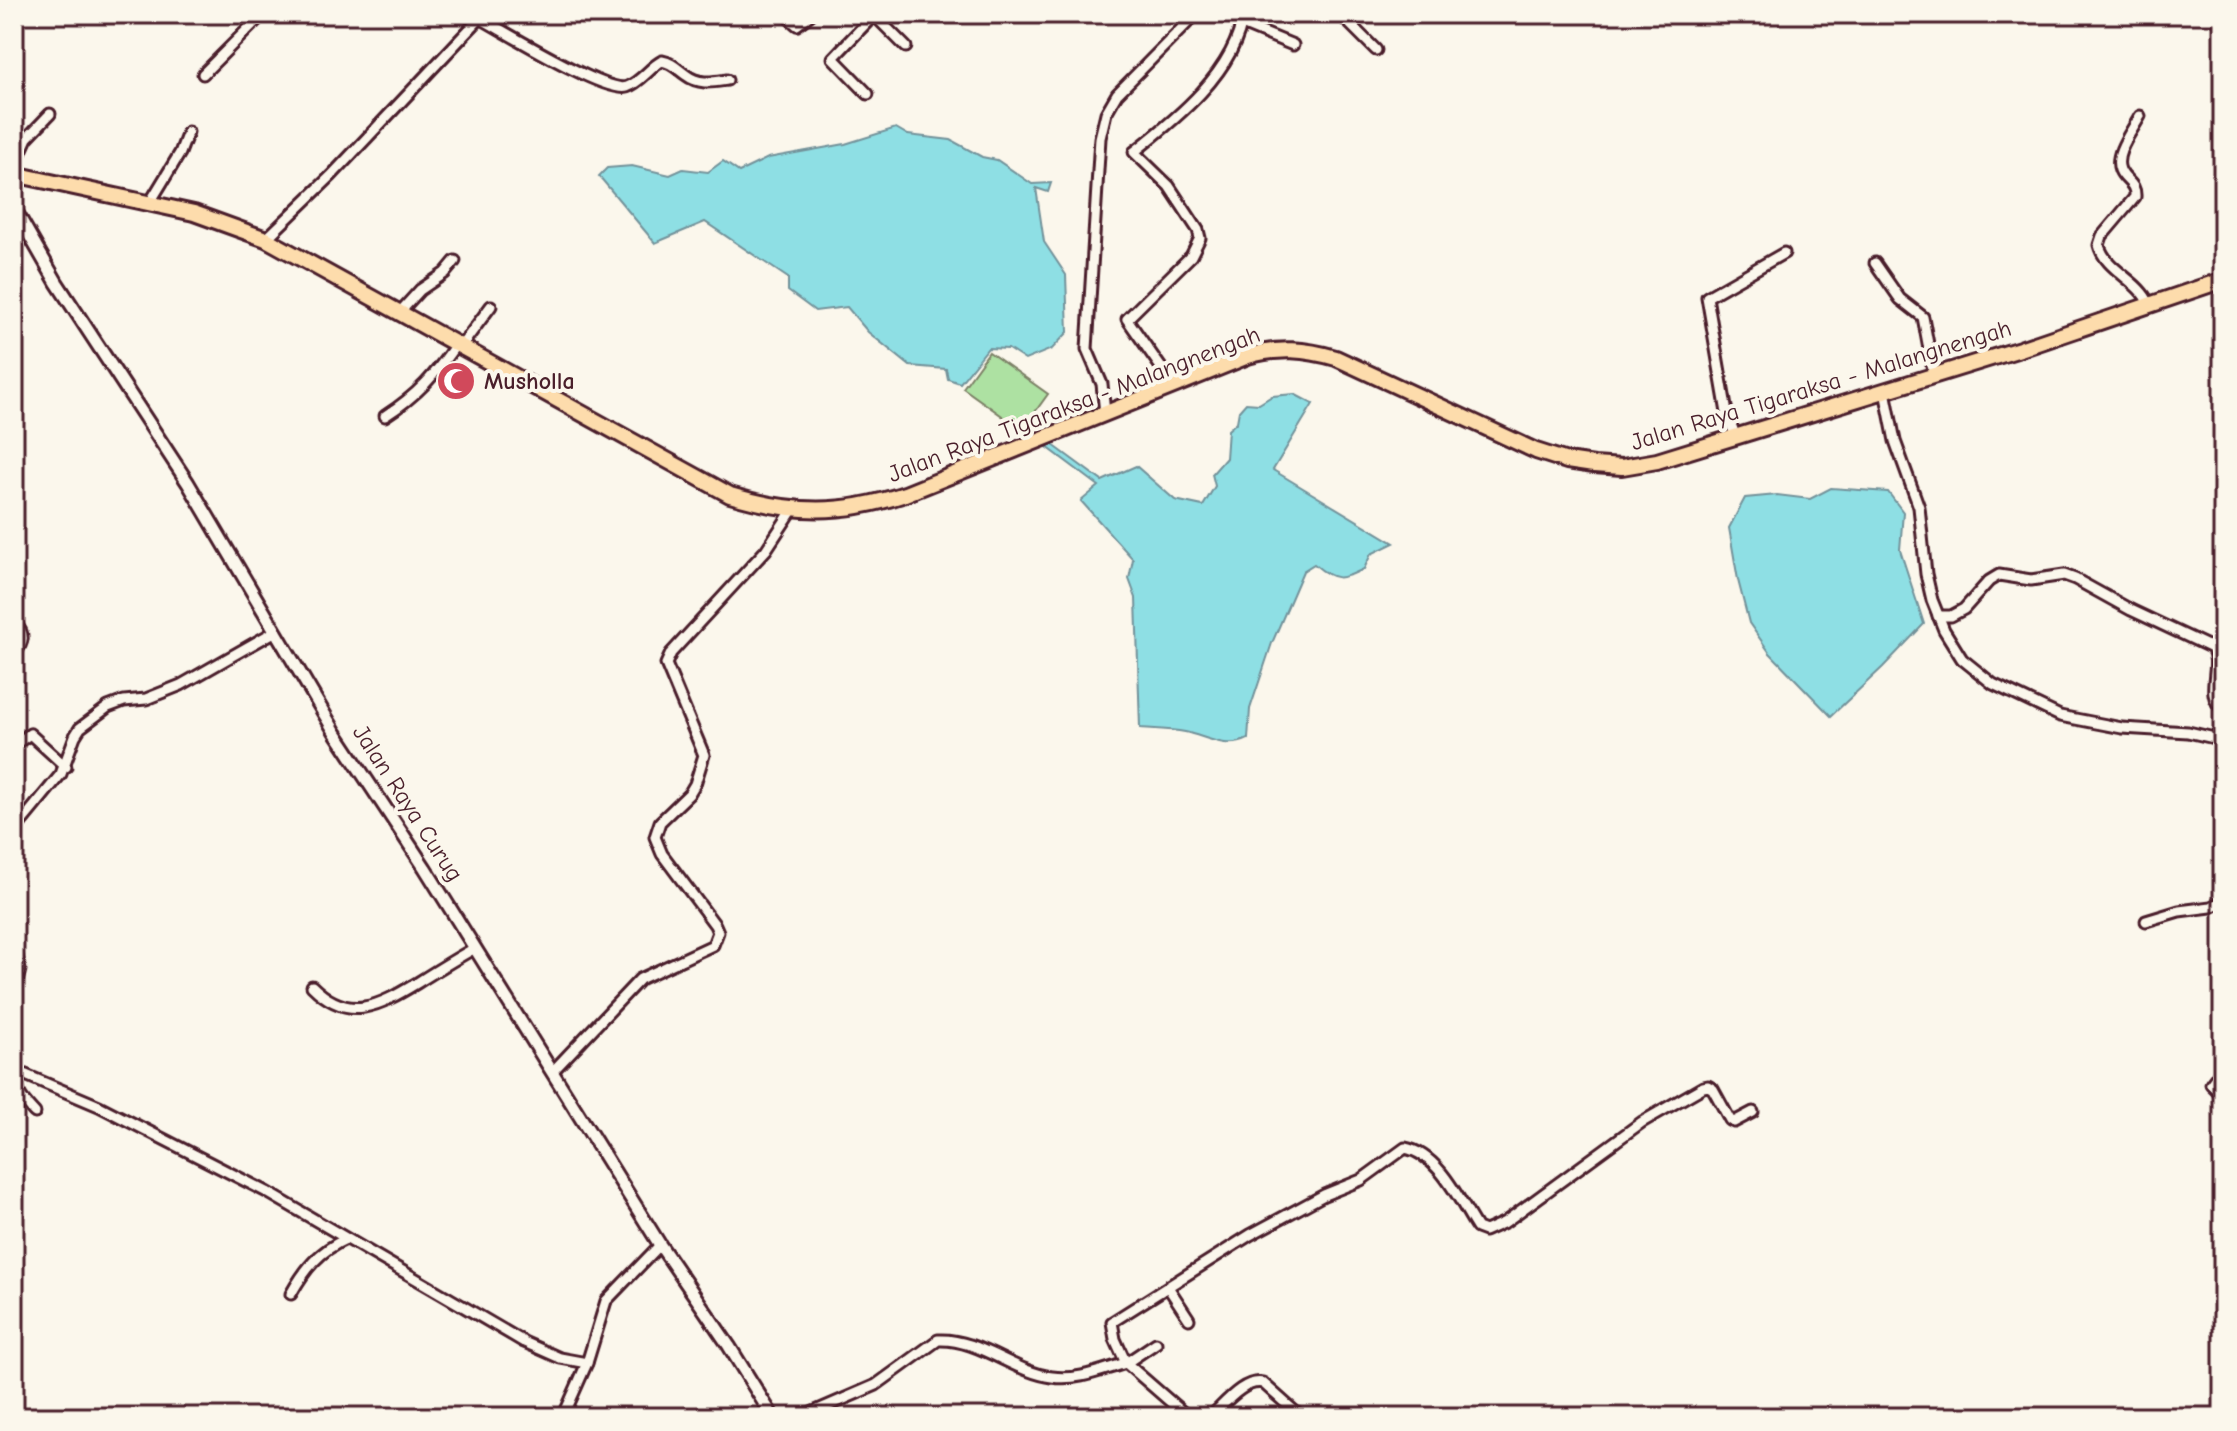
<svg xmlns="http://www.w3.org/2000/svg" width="2237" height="1431" viewBox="0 0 2237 1431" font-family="'Comic Neue',sans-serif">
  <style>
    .green { fill: #ade1a2; stroke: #7c8066; stroke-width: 2 }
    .water { fill: #8edfe4; stroke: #73929a; stroke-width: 2 }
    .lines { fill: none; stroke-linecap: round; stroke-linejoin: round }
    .minor-casing { stroke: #4a1f2b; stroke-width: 15 }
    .tertiary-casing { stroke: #4a1f2b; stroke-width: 17 }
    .primary-casing { stroke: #4a1f2b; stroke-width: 20 }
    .minor { stroke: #fbf7ec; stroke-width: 9 }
    .tertiary { stroke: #fbf7ec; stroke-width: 11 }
    .primary { stroke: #fddcac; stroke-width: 14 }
    .labels { text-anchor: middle; stroke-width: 8; stroke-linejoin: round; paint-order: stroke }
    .poi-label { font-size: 24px; font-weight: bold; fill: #4a1f2b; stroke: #fbf7ec; text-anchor: start }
    .street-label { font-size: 24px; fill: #4a1f2b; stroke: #fbf7ec }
  </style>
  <rect width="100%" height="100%" fill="#fbf7ec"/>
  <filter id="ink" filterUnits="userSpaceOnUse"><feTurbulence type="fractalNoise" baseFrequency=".0125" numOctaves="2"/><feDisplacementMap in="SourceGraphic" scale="16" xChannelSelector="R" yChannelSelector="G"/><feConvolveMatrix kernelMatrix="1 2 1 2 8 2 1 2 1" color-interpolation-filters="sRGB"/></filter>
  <g filter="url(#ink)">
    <path class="green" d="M989,352L1048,394L1022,430L963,388Z"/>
    <g class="water">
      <path d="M896,128L908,135L951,140L982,157L997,160L1032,184L1051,183L1048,192L1036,188L1044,242L1066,275L1068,332L1052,349L1025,360L1008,349L988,348L960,383L948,379L946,369L910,366L868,332L847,307L815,311L788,291V278L705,222L655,243L599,176L607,168L632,166L670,175L683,169L708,172L723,161L739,172L768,158L845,144Z"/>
      <path d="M1294,394L1313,404L1273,470L1394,543L1371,554L1364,569C1340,580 1335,582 1314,564L1303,571L1272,643L1250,709L1248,739C1226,750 1207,737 1185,732C1171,729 1155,729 1140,728L1136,598L1129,579L1133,559L1081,501L1099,486L1043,444L1049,442L1102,481L1136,466L1175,500L1203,506L1215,486L1212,474L1226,458L1228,430L1237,422L1239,411L1246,403L1259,404L1272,396Z"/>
      <path d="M1831,488L1888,492L1903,512L1900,550L1924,624L1883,667L1831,716L1770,653L1749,623L1738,580L1729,528L1745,498L1777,495L1810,499Z"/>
    </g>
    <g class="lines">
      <g class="minor-casing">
        <g id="minor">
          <path d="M784,14L797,25L811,14"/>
          <path d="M873,14L906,47"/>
          <path d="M1340,14L1376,50"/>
          <path d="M480,18C504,31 606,94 627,87C641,82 650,67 662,61C673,63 677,69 686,75C699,85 713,82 727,80"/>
          <path d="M1242,24L1293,45"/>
          <path d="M203,74L263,14"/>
          <path d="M868,94L833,58L875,14"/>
          <path d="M2140,116C2133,130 2113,154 2120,170C2125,182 2136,182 2135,197L2102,236L2099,245C2105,270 2139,280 2149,304"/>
          <path d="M14,167L27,138L50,114"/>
          <path d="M149,204L180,153L188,132"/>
          <path d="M266,239L331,176L484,14"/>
          <path d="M1875,263L1900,299L1923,317L1934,376"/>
          <path d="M399,313L420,290L445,273L455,261"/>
          <path d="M462,345L491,306"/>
          <path d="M1174,386L1127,319L1191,256L1200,238L1198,230L1169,186L1134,152C1176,119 1236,71 1243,14"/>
          <path d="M1885,391L1895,441L1919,507L1926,574L1932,600L1944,630L1962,659L1993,684L2060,716L2122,728L2188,732L2223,740"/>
          <path d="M1105,413L1102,384L1087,349L1100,138L1106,113L1117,94L1196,14"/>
          <path d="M385,416C419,394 434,376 457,343"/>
          <path d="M1736,438L1727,413L1707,297L1784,253"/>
          <path d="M1938,616H1951L1964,609L1989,581L1999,575L2031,580L2064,575L2075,579L2131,610L2212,648C2223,666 2203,695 2223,709"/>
          <path d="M14,622C26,634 24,642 14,655"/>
          <path d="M14,745L30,734L66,767"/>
          <path d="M14,831L61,774L75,736L80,728L108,707L124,701L146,699L181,685L274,632"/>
          <path d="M2146,921L2179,911L2211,907L2223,901"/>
          <path d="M14,943L20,970L14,992"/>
          <path d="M312,986C349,1023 379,1006 417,983C436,971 455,959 475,948"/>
          <path d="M2223,1068L2211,1084L2223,1096"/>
          <path d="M14,1070L99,1106L267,1192L524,1342L560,1358L587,1363L606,1301L660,1245"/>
          <path d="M553,1071L640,979L713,945L718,932L715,925L662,854L655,837L660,822L689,794L695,784L704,755L666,664L671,653L766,550L793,509"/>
          <path d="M21,1074C11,1090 24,1101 35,1113"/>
          <path d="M1168,1287L1189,1319"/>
          <path d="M291,1294C305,1269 319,1251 346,1239"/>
          <path d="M1156,1343L1126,1363L1115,1339L1112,1322L1250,1235L1324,1195L1361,1180L1405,1148C1439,1154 1460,1202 1477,1228L1485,1231L1505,1222L1642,1122L1703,1087L1708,1086L1713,1089L1730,1120L1734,1122L1753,1112"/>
          <path d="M563,1417L587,1363"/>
          <path d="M802,1417L876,1385L938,1340C979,1338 1013,1372 1052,1377C1077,1381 1102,1370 1126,1363L1188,1417"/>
          <path d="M1210,1417C1224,1405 1243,1379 1263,1383L1301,1417"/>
        </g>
      </g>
      <g class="tertiary-casing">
        <path id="tertiary" d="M14,208L57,283L188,483L335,732L425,868L660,1245L729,1346L773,1417"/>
      </g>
      <g class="primary-casing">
        <path id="primary" d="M14,174L194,213L266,239L730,495C793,514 842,515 905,494L1248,356C1279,347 1305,349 1336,358L1536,451L1567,461L1594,465L1622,467L1657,461L2020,349L2223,280"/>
      </g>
      <use href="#minor" class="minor"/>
      <use href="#tertiary" class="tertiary"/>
      <use href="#primary" class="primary"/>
    </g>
  </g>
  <defs>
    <g id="mosque-disc" transform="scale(2)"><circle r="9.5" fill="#d1495b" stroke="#fbf7ec"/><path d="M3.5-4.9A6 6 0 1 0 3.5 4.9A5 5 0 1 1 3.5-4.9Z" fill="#fff"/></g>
  </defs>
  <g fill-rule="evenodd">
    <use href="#mosque-disc" x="456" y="381"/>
  </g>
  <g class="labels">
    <g class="poi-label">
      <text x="484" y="389">Musholla</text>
    </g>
    <g class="street-label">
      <text transform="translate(1821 385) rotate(-17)" y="8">Jalan Raya Tigaraksa - Malangnengah</text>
      <text transform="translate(1074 404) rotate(-21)" y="8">Jalan Raya Tigaraksa - Malangnengah</text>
      <text transform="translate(408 803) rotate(57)" y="8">Jalan Raya Curug</text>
    </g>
  </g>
  <rect width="2237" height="1431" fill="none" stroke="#fbf7ec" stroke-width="48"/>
  <rect x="24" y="24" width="2189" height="1383" fill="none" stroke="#4a1f2b" stroke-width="3" filter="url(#ink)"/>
</svg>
